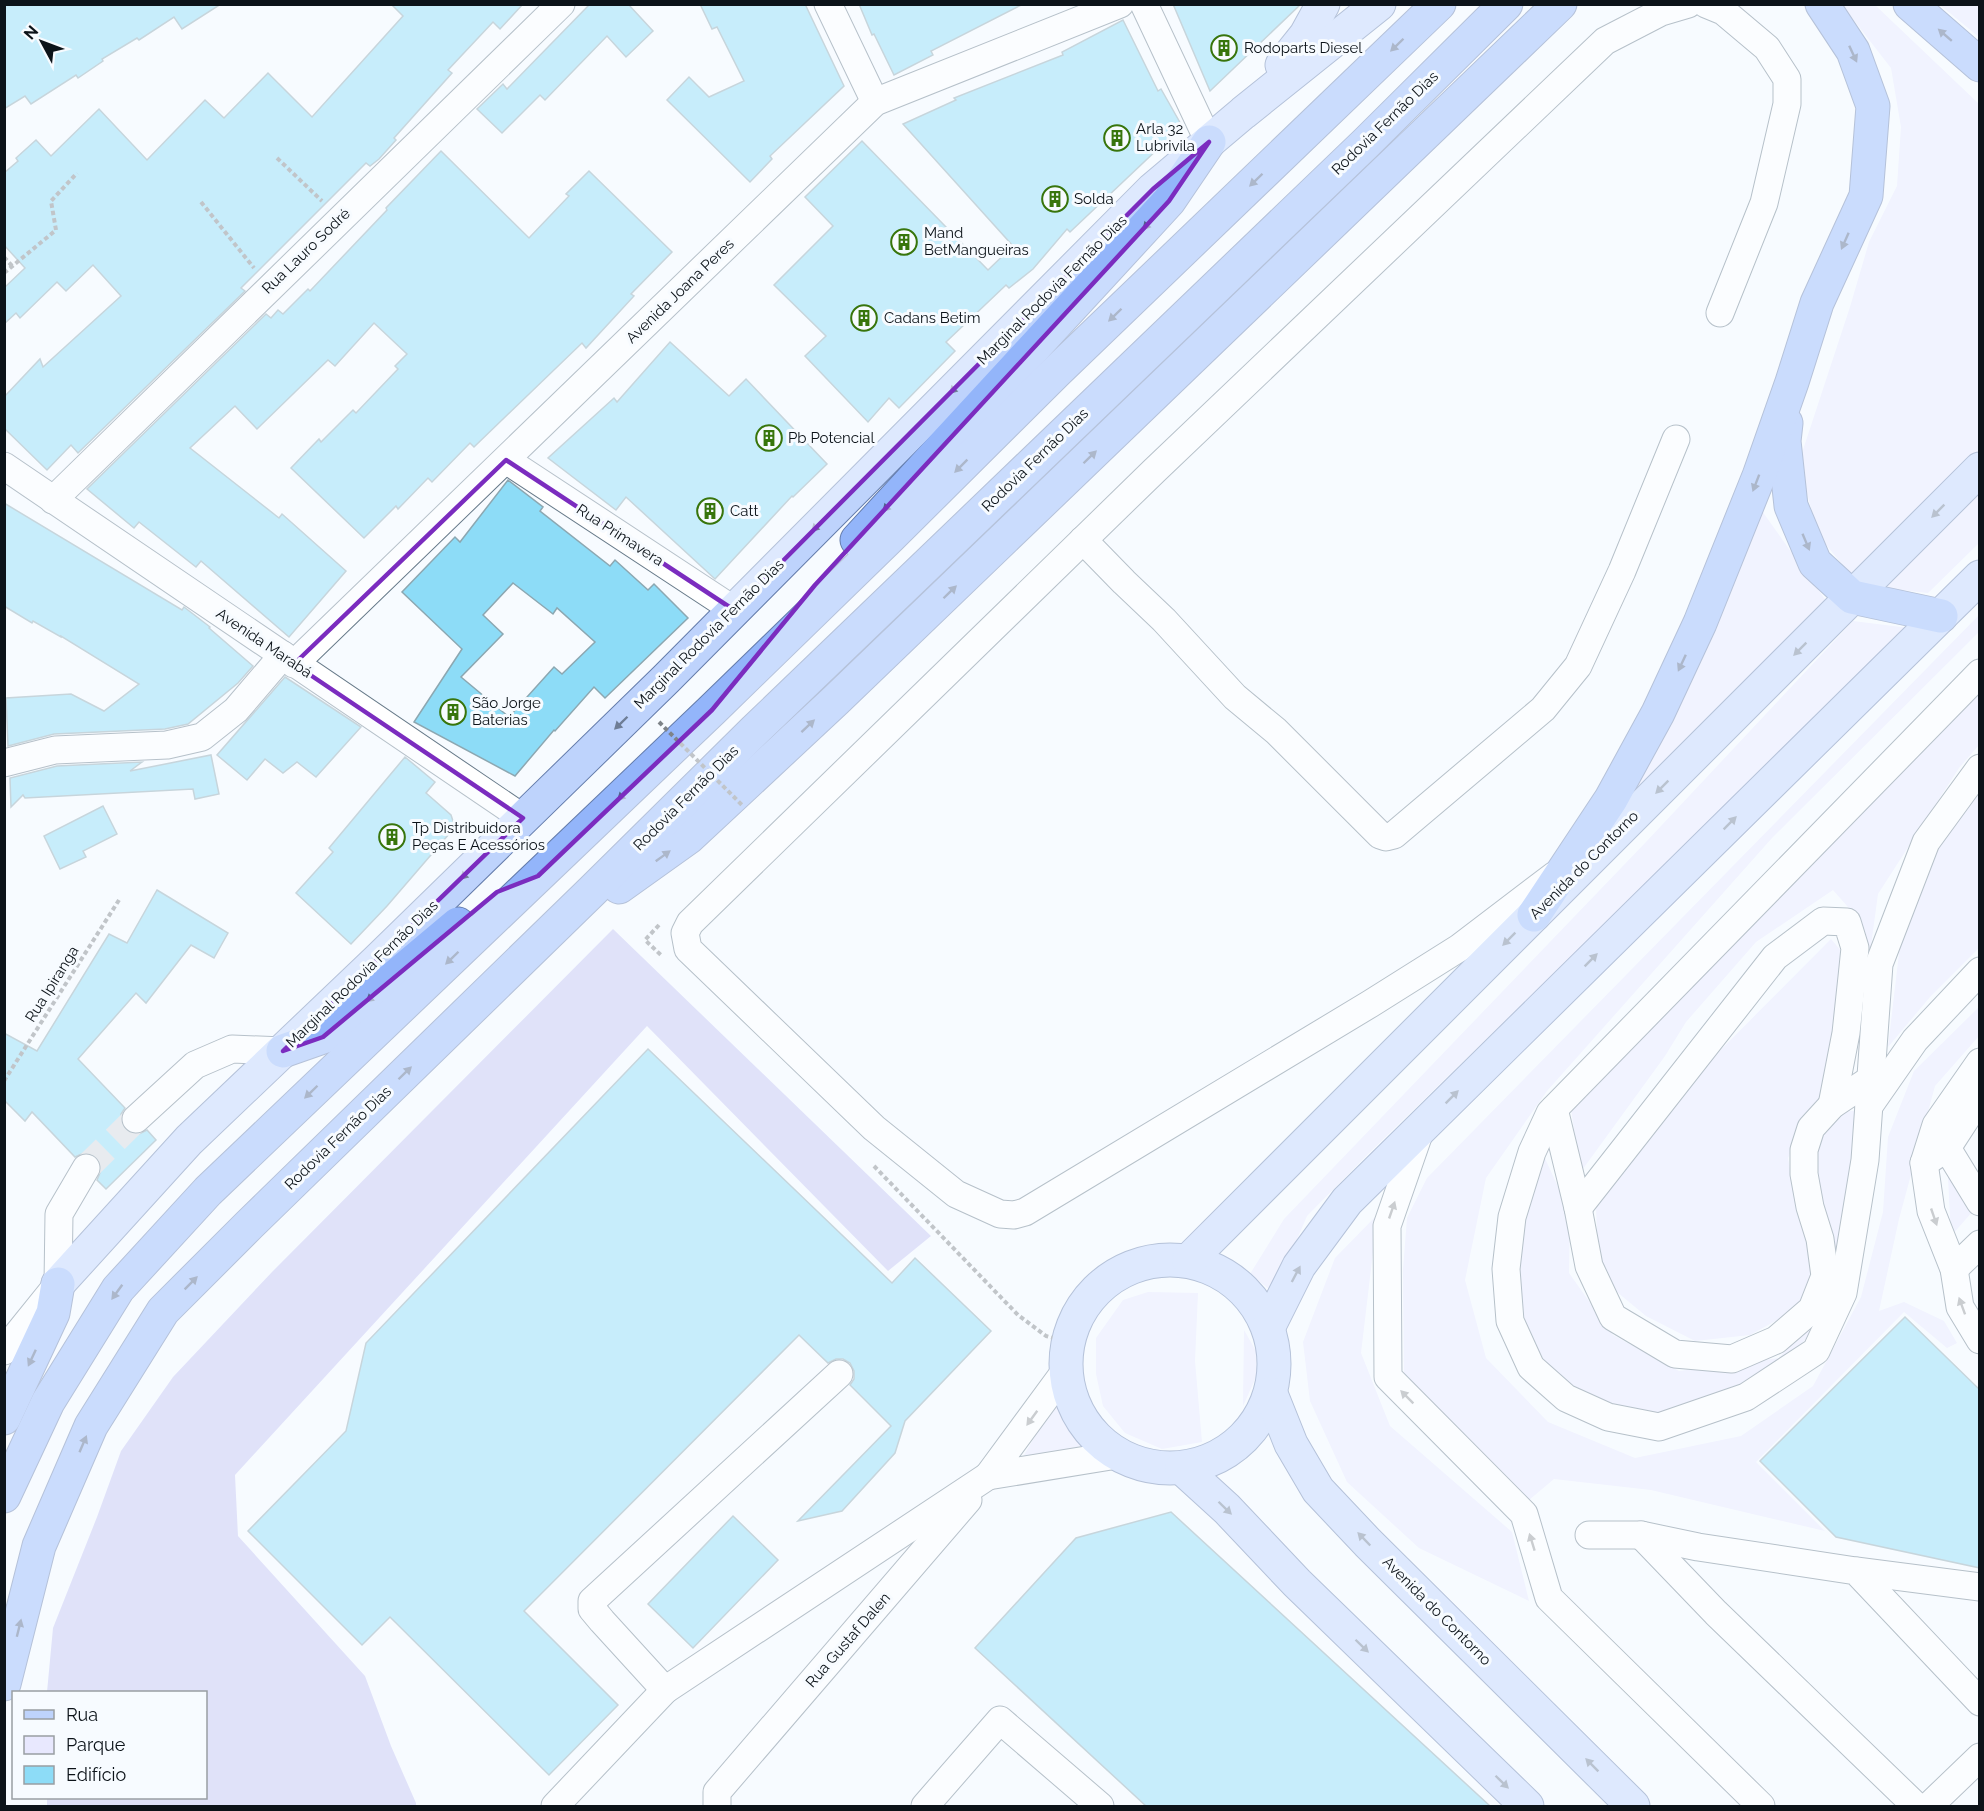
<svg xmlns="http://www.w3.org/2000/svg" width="1984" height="1811" viewBox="0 0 1984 1811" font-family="Raleway,sans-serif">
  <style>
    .green { fill: #e8e8fe }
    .forest { fill: #c4c4f2 }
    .building { fill: #8ddcf7; stroke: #8ca7b1; stroke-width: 1.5; fill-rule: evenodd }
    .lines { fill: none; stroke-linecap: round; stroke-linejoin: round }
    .minor-tunnel { stroke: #d4d8dc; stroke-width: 27; stroke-dasharray: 27 14; stroke-linecap: butt }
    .minor-casing { stroke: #677a89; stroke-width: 29 }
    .major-casing { stroke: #647cab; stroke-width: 35 }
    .highway-casing { stroke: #647cab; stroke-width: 35 }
    .path { stroke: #7e8388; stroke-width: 4; stroke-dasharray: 4.5 3; stroke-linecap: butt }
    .minor { stroke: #fff; stroke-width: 27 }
    .major { stroke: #bed3fc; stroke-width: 33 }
    .highway { stroke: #93b5fa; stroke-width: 33 }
    .path-bridge { stroke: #7e8388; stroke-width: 4; stroke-dasharray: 4.5 3; stroke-linecap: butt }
    .oneway { fill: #50648a }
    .oneway2 { fill: #6e7d96 }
    .oneway3 { fill: #929598 }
    .marked { fill: none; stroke: #7b2cbf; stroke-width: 4.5; stroke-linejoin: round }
    .labels { text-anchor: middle; stroke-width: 6; stroke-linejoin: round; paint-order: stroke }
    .poi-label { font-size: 15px; fill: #0c1319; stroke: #f7fbff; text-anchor: start }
    .street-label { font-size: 15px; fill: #0c1319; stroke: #f7fbff }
  </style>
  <rect width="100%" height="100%" fill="#f7fbff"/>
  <g class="green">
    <path d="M1842,5H1875L1979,104V454L1856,581L1818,535L1799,462L1850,307L1869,242L1897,186L1901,127L1891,68Z"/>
    <path d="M1940,5H1979V37Z"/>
    <path d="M1979,493V543L1928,593L1885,588Z"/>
    <path d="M1762,511L1829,605L1627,805Z"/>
    <path d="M1979,615V632L1772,838L1547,1091L1486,1178L1465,1280L1486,1358L1548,1422L1635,1458L1741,1436L1813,1386L1861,1297L1883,1212L1888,1137L1914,1071L1979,1007V1036L1935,1086L1899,1219L1879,1311L1904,1302L1944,1321L1957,1343L1947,1348L1904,1312L1756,1462L1825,1531L1651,1490L1554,1479L1529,1500L1404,1380L1403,1270L1407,1218L1427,1178Z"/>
    <path d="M1853,621L1909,628L1368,1154L1307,1216L1274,1293L1250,1274L1284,1219L1646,842Z"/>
    <path d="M1979,690V745L1959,768L1878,894L1855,1063L1866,953L1855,915L1833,890L1756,942L1686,1022L1665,1056L1580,1173L1570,1101Z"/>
    <path d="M1979,791V948L1930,997L1888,1047L1902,928L1923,870L1965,805Z"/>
    <path d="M1831,939L1848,959L1827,1100L1804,1122L1788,1158L1794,1191L1807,1230L1813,1269L1809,1292L1792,1312L1750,1335L1695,1341L1646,1316L1617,1292L1598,1262L1596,1207L1609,1179L1648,1123Z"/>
    <path d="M1859,1110L1835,1299L1811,1333L1778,1370L1671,1420L1600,1401L1543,1371L1518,1311L1522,1212L1543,1154L1570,1213L1569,1273L1613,1335L1679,1371L1779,1358L1828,1299L1810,1145L1837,1113Z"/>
    <path d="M1948,1177L1973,1211L1951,1236Z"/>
    <path d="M1375,1217L1376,1227L1361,1353L1390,1426L1512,1532L1529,1601L1419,1548L1347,1482L1310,1401L1303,1342L1335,1258Z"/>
    <path d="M1148,1292L1198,1293L1195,1361L1202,1442L1162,1449L1125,1433L1103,1406L1096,1374V1338L1123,1300Z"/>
    <path d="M1244,1330L1256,1351L1257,1375L1243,1406Z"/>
    <path d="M1055,1402L1093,1443L1020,1462Z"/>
  </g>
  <path class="forest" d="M613,929L931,1236L888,1271L647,1026L235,1475L238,1536L365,1676L391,1746L416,1803V1806H47V1798H206V1692H47L53,1628L97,1517L121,1451L173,1377L272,1272Z"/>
  <g class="building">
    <path d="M4,4H221L182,29L174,17L139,40L137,38L102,59L103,61L78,78L76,75L31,104L25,96L4,109Z"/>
    <path d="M391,4H523L500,29L493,22L448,70L452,73L394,138L396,140L379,159L370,166L366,163L241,288L245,291L78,453L71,445L47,470L4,428V397L40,359L43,367L121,296L93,265L66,291L57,282L20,318L16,313L4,324V288L25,268L4,245V173L18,161L16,158L36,140L51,156L99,109L147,160L205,100L224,118L268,73L312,117L403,16Z"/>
    <path d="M590,4H628L653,31L626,57L607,36L545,100L540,95L502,133L477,109L503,84L507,89Z"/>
    <path d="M700,4H805L844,86L770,156L772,159L750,182L667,100L689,77L709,97L744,81L717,27L712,29Z"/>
    <path d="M859,4H1023L931,51L933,55L894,75L874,34L872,35Z"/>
    <path d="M1173,4H1301L1210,91Z"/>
    <path d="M1123,20L1158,91L1161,89L1182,126L1070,232L1067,229L1033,269L1009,288L1006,285L946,342L955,351L899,408L889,398L868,422L805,356L826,336L774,285L833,226L805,197L862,141L988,270L1013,246L903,124L956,100L954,98L1063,55L1062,52Z"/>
    <path d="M441,151L529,238L569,196L566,194L589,171L672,252L631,294L634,296L586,348L582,343L474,447L470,443L432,482L428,478L398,509L396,506L364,538L291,468L319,439L321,442L353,410L356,413L398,369L395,366L407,354L374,323L335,366L328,360L257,429L235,406L190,448L279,518L282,514L346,571L289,637L201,561L196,567L139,522L134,528L87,489L266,314L271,318L278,310L283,314L308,289L310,291L387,210L386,208Z"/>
    <path d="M670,342L729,396L746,379L827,464L793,497L792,496L715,579L626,497L616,510L548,458L614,398L617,402Z"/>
    <path d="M508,480L543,507L540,511L610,566L615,560L648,590L654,584L688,618L605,698L594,687L555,731L554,730L515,776L414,722L462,649L402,592L455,537L460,542ZM513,583L553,614L557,608L595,642L562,674L554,667L509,717L461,677L503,634L483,615Z"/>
    <path d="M4,503L182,610L184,607L210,627L209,628L253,666L238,683L188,724L165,729L54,734L8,746L6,698L71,694L104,711L139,684L61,636V637L33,621L32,623L4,606Z"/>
    <path d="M285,677L361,727L316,777L297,762L283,773L265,759L247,780L217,755Z"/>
    <path d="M211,755L219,794L195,799L193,789L25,798L23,795L11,807L10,778L57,766L142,762L130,771Z"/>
    <path d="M405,757L435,782L426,793L451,815L455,827L387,906L351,944L296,893L333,852L329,848Z"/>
    <path d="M103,806L117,834L83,851L86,857L60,869L44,836Z"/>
    <path d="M157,890L228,933L214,958L191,945L146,1003L136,993L78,1059L125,1108L121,1114V1122L125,1130L131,1134H139L147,1130L156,1140L106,1189L97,1180L102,1168L100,1161L94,1155L86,1152L75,1157L32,1112L25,1121L4,1100V1033L37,1051L109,934L127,943Z"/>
    <path d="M648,1049L892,1283L915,1258L991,1331L905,1421L895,1453L842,1511L798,1521L891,1426L850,1385L854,1379V1371L850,1363L843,1359H836L828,1363L799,1335L524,1611L618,1705L549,1775L390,1617L362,1645L248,1531L346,1431L366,1343Z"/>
    <path d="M1905,1317L1980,1390V1568L1836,1537L1760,1461Z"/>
    <path d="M1171,1512L1490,1806H1146L975,1648L1076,1538Z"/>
    <path d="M733,1516L778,1560L693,1648L648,1604Z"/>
  </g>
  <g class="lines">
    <path class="minor-tunnel" d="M86,1168L136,1119"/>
    <g class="minor-casing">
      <g id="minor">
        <path d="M828,4L875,102"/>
        <path d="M1144,4L1209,142"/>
        <path d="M1706,4L1723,11L1767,48L1787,79V104L1764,203L1720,313"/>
        <path d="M506,460L734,610"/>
        <path d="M4,466L523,818"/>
        <path d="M53,500L561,4"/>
        <path d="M1083,540L1124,582L1164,620L1235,697L1276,731L1380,835L1386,837L1394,835L1543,709L1578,666L1622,571L1676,439"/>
        <path d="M294,664L875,102L1120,4"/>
        <path d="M1980,673L1550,1113L1532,1152L1512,1217L1506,1269L1510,1321L1531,1367L1566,1398L1608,1417L1659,1427L1746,1397L1816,1351L1843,1293L1865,1160L1879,964L1926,842L1980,768"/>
        <path d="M4,763L55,750L167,745L202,737L236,710L283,655"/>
        <path d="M1555,875L1459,948L1370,1004L1025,1212L1014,1215L1000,1214L956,1194L874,1128L688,949L685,933L690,923L1154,471L1605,41L1661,12L1688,4"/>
        <path d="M1980,1062L1936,1125L1924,1163L1931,1211L1954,1269L1960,1307L1980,1340"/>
        <path d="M1869,1106L1915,1040L1980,971"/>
        <path d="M1554,1109L1578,1208L1589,1266L1613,1317L1675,1354L1732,1359L1776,1340L1812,1309L1825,1276L1820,1239L1810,1207L1804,1174V1150L1811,1128L1832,1105L1871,1079"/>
        <path d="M136,1119L195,1065L232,1049L283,1051"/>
        <path d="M1420,1131L1387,1226L1388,1377L1524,1514L1549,1598L1761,1806"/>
        <path d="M1947,1148L1980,1202"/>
        <path d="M1924,1163L1947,1148L1980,1097"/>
        <path d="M1578,1208L1775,957L1823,921L1847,922L1855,948L1852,977L1846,1033L1832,1105"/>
        <path d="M1954,1269L1980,1244"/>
        <path d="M4,1351L58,1284L59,1214L86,1168"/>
        <path d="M1066,1370L988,1476L1117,1455"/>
        <path d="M1589,1535H1641L1698,1547L1856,1571L1980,1702"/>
        <path d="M1641,1535L1716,1613L1916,1806"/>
        <path d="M1856,1571L1980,1587"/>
        <path d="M665,1690L602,1621L592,1609V1601L839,1374"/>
        <path d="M555,1806L665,1690L988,1476"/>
        <path d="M717,1806V1792L968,1500"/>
        <path d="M925,1806L1000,1720L1100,1806"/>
        <path d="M1929,1806L1980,1757"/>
      </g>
    </g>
    <g class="major-casing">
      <g id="major">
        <path d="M1282,65L1306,35L1323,4"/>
        <circle cx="1170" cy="1364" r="104"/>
        <path d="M1189,1260L1980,469"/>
        <path d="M58,1284L189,1140L378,960L666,679L1153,189L1243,113L1379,4"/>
        <path d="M1269,1326L1299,1266L1347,1201L1980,577"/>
        <path d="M1271,1394L1291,1444L1318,1490L1368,1543L1633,1806"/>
        <path d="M1182,1468L1227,1509L1297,1583L1527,1806"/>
      </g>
    </g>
    <g class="highway-casing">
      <g id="highway">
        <path d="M1910,4L1980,65"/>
        <path d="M1786,423L1784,441L1791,506L1815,563L1852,597L1941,616"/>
        <path d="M857,540L1169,201L1209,142"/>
        <path d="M619,887L689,837L836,700L1560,4"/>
        <path d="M1534,915L1611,799L1658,713L1700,623L1759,476L1792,382L1817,303L1866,196L1873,106L1853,51L1822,4"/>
        <path d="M283,1051L323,1037L458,924"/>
        <path d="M4,1418L53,1313L58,1284"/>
        <path d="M4,1496L48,1402L118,1289L208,1191L712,710L890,537L1056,372L1439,4"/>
        <path d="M4,1684L39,1546L91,1426L163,1311L249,1225L592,891L754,731L1366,143L1506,4"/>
      </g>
    </g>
    <g class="path">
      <path d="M277,158L322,201"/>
      <path d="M201,202L254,268"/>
      <path d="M4,257L13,267"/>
      <path d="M4,273L56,230L51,201L77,173"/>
      <path d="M659,925L645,940L662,956"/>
      <path d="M4,1081L119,900"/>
      <path d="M874,1166L1018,1315L1046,1336L1068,1342"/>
    </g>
    <use href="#minor" class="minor"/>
    <use href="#major" class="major"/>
    <use href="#highway" class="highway"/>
    <path class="path-bridge" d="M659,722L742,805"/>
  </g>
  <defs><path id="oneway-solid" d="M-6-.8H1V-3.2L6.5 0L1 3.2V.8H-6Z" transform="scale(1.5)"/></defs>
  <g class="oneway">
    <use href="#oneway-solid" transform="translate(1945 35) rotate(-139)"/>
    <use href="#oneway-solid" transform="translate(1397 45) rotate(136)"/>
    <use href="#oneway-solid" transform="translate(1853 54) rotate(65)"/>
    <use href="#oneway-solid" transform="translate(1256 180) rotate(136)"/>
    <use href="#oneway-solid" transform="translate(1149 223) rotate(133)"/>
    <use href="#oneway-solid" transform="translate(1845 241) rotate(114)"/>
    <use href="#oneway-solid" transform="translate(1115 315) rotate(136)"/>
    <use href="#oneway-solid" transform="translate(1090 457) rotate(-44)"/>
    <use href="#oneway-solid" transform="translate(961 466) rotate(135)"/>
    <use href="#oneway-solid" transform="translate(1756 483) rotate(111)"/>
    <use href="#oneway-solid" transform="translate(889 505) rotate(133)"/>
    <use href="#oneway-solid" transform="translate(1806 542) rotate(67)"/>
    <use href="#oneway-solid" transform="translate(950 592) rotate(-44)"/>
    <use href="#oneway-solid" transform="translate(1682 663) rotate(115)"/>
    <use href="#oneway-solid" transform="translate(808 726) rotate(-43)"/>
    <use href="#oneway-solid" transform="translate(624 794) rotate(136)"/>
    <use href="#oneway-solid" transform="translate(663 856) rotate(-36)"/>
    <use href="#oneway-solid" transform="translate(452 958) rotate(136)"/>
    <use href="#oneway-solid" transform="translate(373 996) rotate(140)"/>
    <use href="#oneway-solid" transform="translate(405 1073) rotate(-44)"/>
    <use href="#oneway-solid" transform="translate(311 1092) rotate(136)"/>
    <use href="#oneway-solid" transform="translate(191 1283) rotate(-45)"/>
    <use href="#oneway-solid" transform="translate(117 1292) rotate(126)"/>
    <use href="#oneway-solid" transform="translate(32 1358) rotate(115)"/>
    <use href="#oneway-solid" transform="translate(83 1444) rotate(-67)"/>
    <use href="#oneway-solid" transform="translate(19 1628) rotate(-76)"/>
  </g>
  <g class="oneway2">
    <use href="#oneway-solid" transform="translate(956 387) rotate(135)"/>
    <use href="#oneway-solid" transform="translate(1938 511) rotate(135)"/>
    <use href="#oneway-solid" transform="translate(818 525) rotate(135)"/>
    <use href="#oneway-solid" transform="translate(1800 649) rotate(135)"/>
    <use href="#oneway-solid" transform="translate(621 723) rotate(136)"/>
    <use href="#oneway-solid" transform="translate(1662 787) rotate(135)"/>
    <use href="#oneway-solid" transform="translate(1730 823) rotate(-45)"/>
    <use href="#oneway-solid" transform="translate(467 873) rotate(136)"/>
    <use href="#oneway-solid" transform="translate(1509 939) rotate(135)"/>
    <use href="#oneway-solid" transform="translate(1591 960) rotate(-45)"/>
    <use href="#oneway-solid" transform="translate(1452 1097) rotate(-45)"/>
    <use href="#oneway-solid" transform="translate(1296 1274) rotate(-62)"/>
    <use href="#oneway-solid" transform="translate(1225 1508) rotate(44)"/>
    <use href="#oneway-solid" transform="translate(1364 1539) rotate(-134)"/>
    <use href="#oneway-solid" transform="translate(1362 1646) rotate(44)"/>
    <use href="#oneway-solid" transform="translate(1592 1765) rotate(-135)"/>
    <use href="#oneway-solid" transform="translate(1502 1782) rotate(44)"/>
  </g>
  <g class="oneway3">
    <use href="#oneway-solid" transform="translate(1392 1210) rotate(-71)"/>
    <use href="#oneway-solid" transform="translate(1934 1217) rotate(71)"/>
    <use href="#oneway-solid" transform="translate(1962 1306) rotate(-110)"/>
    <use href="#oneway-solid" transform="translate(1407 1397) rotate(-135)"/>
    <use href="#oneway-solid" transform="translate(1032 1418) rotate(126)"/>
    <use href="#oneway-solid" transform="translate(1532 1542) rotate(-107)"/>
  </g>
  <path d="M0 0H1984V1811H0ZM1209,142L1169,201L815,585L712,710L538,876L497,892L323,1037L283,1051L523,818L294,664L506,460L734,610L1153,189Z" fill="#f7fbff" fill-opacity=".55" fill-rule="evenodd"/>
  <path class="marked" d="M1209,142L1169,201L815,585L712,710L538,876L497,892L323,1037L283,1051L523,818L294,664L506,460L734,610L1153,189Z"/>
  <defs>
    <g id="building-ring" transform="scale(1.35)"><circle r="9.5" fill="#f7fbff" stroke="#38750c" stroke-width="1.5"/><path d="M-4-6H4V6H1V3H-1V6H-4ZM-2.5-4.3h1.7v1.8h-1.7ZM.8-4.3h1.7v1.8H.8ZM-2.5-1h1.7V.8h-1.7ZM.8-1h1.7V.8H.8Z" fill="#38750c"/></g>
  </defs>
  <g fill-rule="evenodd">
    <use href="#building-ring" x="1224" y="48"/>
    <use href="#building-ring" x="1117" y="138"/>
    <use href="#building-ring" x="1055" y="199"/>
    <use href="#building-ring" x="904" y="242"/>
    <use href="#building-ring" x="864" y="318"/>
    <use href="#building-ring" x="769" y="438"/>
    <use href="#building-ring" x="710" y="511"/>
    <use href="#building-ring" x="453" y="712"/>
    <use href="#building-ring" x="392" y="837"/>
  </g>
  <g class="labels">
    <g class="poi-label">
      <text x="1244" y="53">Rodoparts Diesel</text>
      <text x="1136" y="134">Arla 32<tspan x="1136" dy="17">Lubrivila</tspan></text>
      <text x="1074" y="204">Solda</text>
      <text x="924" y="238">Mand<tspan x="924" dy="17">BetMangueiras</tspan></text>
      <text x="884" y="323">Cadans Betim</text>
      <text x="788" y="443">Pb Potencial</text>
      <text x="730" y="516">Catt</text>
      <text x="472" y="708">São Jorge<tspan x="472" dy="17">Baterias</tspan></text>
      <text x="412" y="833">Tp Distribuidora<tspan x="412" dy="17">Peças E Acessórios</tspan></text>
    </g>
    <g class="street-label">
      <text transform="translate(1385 123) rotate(-44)" y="5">Rodovia Fernão Dias</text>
      <text transform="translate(306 251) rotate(-44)" y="5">Rua Lauro Sodré</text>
      <text transform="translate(1052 290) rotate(-45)" y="5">Marginal Rodovia Fernão Dias</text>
      <text transform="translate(680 291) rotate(-44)" y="5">Avenida Joana Peres</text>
      <text transform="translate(1035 460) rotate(-44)" y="5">Rodovia Fernão Dias</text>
      <text transform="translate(620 535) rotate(33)" y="5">Rua Primavera</text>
      <text transform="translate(709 634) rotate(-45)" y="5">Marginal Rodovia Fernão Dias</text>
      <text transform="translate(264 643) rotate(34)" y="5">Avenida Marabá</text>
      <text transform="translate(686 798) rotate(-45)" y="5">Rodovia Fernão Dias</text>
      <text transform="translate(1584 865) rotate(-45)" y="5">Avenida do Contorno</text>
      <text transform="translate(362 974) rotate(-44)" y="5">Marginal Rodovia Fernão Dias</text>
      <text transform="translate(52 984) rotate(-58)" y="5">Rua Ipiranga</text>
      <text transform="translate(338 1138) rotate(-44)" y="5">Rodovia Fernão Dias</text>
      <text transform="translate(1437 1611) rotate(45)" y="5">Avenida do Contorno</text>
      <text transform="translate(848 1640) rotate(-49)" y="5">Rua Gustaf Dalen</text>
    </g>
  </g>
  <rect width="1984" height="1811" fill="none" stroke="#0c1319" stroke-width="12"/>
  <rect x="12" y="1691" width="195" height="108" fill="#f7fbff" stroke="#999ea3" stroke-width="1.5"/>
  <rect x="24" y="1710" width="30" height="9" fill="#bed3fc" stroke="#999ea3" stroke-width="1.5"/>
  <text x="66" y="1721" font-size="18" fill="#0c1319">Rua</text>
  <rect x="24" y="1736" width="30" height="18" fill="#e8e8fe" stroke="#999ea3" stroke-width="1.5"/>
  <text x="66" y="1751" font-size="18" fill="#0c1319">Parque</text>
  <rect x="24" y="1766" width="30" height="18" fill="#8ddcf7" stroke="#999ea3" stroke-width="1.5"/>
  <text x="66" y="1781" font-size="18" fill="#0c1319">Edifício</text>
  <g transform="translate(42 42) rotate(311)" stroke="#f7fbff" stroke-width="4.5" paint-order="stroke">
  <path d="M0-4.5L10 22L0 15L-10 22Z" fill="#0c1319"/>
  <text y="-9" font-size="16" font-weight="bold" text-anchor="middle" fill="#0c1319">N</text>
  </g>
</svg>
